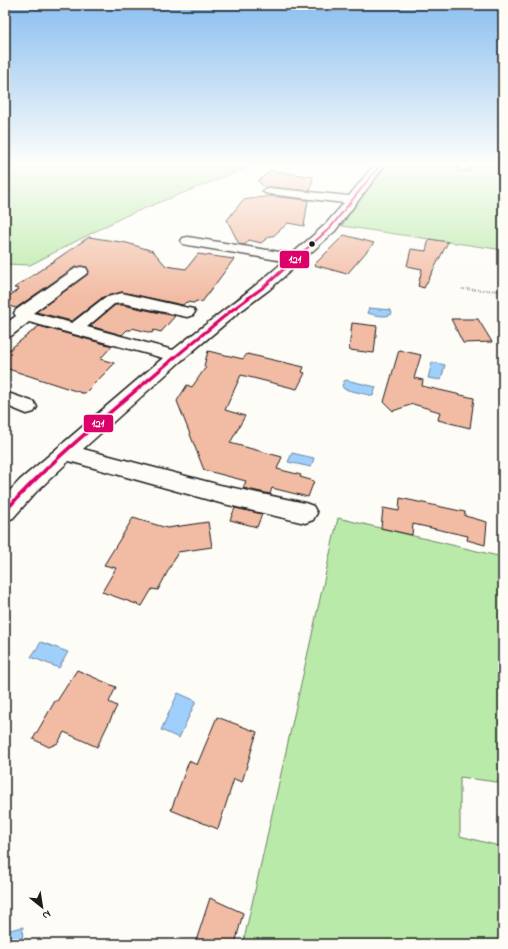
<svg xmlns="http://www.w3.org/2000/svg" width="508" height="949" viewBox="0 0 508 949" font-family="'Indie Flower',sans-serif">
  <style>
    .green { fill: #baeaa9; stroke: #6b8362 }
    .water { fill: #9fcffb; stroke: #6b87a2 }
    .building { fill: #f2bca4; stroke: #1c1c1c }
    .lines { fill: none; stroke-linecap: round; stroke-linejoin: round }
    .minor-casing { stroke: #1c1c1c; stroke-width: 3 }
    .path { stroke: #1c1c1c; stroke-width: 2; stroke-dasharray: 0.5 2; stroke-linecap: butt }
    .minor { fill: #fdfcf7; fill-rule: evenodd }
    .bus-1-far3-casing { stroke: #fdfcf7; stroke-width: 3.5 }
    .bus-1-far2-casing { stroke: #fdfcf7; stroke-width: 5 }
    .bus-1-far1-casing { stroke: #fdfcf7; stroke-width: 6 }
    .bus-1-casing { stroke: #fdfcf7; stroke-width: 8 }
    .bus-1-far3 { stroke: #dc006b; stroke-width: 2 }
    .bus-1-far2 { stroke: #dc006b; stroke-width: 3 }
    .bus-1-far1 { stroke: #dc006b; stroke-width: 3.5 }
    .bus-1 { stroke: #dc006b; stroke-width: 5 }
    .bus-dot { fill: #1c1c1c; stroke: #fdfcf7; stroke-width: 1.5 }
    .line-badge { stroke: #fdfcf7; stroke-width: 1.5 }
    .badge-label { font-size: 11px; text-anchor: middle; font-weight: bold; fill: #fff }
  </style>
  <rect width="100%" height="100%" fill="#fdfcf7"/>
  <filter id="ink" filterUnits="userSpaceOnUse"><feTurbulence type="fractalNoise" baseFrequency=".025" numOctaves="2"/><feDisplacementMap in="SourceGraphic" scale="8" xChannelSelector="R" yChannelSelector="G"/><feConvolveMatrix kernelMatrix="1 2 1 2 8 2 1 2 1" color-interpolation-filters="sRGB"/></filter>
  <g filter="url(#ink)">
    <g class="green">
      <path d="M14,165H254L125,216L30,265L5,264V170Z"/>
      <path d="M386,165H503V250L342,226L355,204Z"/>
      <path d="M503,492V783L460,777V836L503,847V944H243L338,518L498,556Z"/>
    </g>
    <g class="water">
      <path d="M369,308L391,310L392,314C385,318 375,315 367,313Z"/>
      <path d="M432,362L445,365L441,380L428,378Z"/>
      <path d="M346,380L376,387L373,396L344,389L342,386L344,381Z"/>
      <path d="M292,453L314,458L311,467L288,462Z"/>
      <path d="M41,642L68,652L59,668L31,657Z"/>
      <path d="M178,693L196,701L179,738L161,730Z"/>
      <path d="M23,927L22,944H5V931Z"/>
    </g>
    <g class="building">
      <path d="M271,170L313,177L310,191L269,187L265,188L258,181Z"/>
      <path d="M270,196L308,200L304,226L288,223L273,236H270L261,243L249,240L245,245L239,244L227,220L243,200Z"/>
      <path d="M344,235L374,243L347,274L314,265Z"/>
      <path d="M89,237L127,243L153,251L166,266L186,269L198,254L234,259L202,302L196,301L194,303L186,302L183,305L122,292L103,297L72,321L36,312L87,275L89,272L87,267L81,266L75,267L16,308L5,305V299L19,289L14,288Z"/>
      <path d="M429,239L448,242L424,288L418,286L422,269L407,266L411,249L426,251Z"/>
      <path d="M115,305H122L175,316L161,332L154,330L152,333L132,328L131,330H127L122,335L90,326Z"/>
      <path d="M451,319H478L492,342L463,343Z"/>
      <path d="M352,323L377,326L374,353L349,350Z"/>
      <path d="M39,326L112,346L100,359L114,363V364L85,393H82L5,368V353Z"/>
      <path d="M399,350L421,355L414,378L423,380L422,386L474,398L470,428L438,420L440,412L413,404L393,411L384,402Z"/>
      <path d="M208,351L243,359L247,354L304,367L302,372L305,373L297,389L241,375L225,410L245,416L230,443L282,457L277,469L301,475L300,477L314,481L308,497L272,488L270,494L243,488L246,481L204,470L177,401L187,385L192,387L206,367L204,366Z"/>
      <path d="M400,498L465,512V516L487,522L485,545L467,540L468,536L413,524L412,535L381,528L383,508L399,511Z"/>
      <path d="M235,508L262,514L257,527L230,520Z"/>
      <path d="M133,518L167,528L208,522L212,547L178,552L158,590L152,589L142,606L102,592L116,568L104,565Z"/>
      <path d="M77,670L116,687L109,702L117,706L97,747L64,732L58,743L49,747L33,739L55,701H57Z"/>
      <path d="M217,717L257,732L242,782L234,779L218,829L171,810L189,761L197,765Z"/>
      <path d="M210,898L243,913L235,944H195Z"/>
    </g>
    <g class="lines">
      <g class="minor-casing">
        <g id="minor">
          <path d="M374,165H385L335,231L270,289L238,313L181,361L83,449L220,485L305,503L313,506L317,513L313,520L305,523L220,503L69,461L36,492L13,518L5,521V496L20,480L163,358L29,322L11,336L5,337V324L16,316L14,313L16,310L76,268L81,267L86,268L88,271L86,274L33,313L72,323L104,298L122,293L193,309L195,312L193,315L187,317L122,303L114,304L87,327L173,350C210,320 249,293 284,261L188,245L183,244L181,241L183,238L188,237L292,254L325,225L344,203L269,194L265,193L263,191L265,189L269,188L349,196Z"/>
          <path d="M460,165H470L468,170H460L459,168Z"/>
          <path d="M5,392L34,402L37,407L34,412L27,414L5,405Z"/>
        </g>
      </g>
      <path class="path" d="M462,289L503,291"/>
      <use href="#minor" class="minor"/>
      <g class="bus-1-far3-casing">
        <path id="bus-1-far3" d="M304,251L330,228L380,165"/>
      </g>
      <g class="bus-1-far2-casing">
        <path id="bus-1-far2" d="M168,363L232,310L265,286L305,250"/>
      </g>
      <g class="bus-1-far1-casing">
        <path id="bus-1-far1" d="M7,509C56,455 114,410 169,362"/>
      </g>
      <g class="bus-1-casing">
        <path id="bus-1" d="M5,511L8,508"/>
      </g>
      <use href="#bus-1-far3" class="bus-1-far3"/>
      <use href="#bus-1-far2" class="bus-1-far2"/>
      <use href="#bus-1-far1" class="bus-1-far1"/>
      <use href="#bus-1" class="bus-1"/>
    </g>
  </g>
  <linearGradient id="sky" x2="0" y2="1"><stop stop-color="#8bbff0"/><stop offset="0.55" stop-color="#fefefb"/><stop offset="1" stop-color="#fefefb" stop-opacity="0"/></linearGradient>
  <rect width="508" height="298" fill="url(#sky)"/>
  <circle class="bus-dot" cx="312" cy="244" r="3.5"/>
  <g class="line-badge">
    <rect x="279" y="250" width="31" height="19" rx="4" fill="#dc006b"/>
    <rect x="83" y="414" width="31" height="19" rx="4" fill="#dc006b"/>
  </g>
  <g class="badge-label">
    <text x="295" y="263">121</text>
    <text x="98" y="427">121</text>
  </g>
  <rect width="508" height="949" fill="none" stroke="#fdfcf7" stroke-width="20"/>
  <rect x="10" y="10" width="488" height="929" fill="none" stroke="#1c1c1c" stroke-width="1.5" filter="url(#ink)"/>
  <g transform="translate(42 907) rotate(150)" stroke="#fdfcf7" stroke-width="3" paint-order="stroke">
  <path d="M0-3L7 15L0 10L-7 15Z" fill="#1c1c1c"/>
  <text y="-6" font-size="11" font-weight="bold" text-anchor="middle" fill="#1c1c1c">N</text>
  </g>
</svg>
